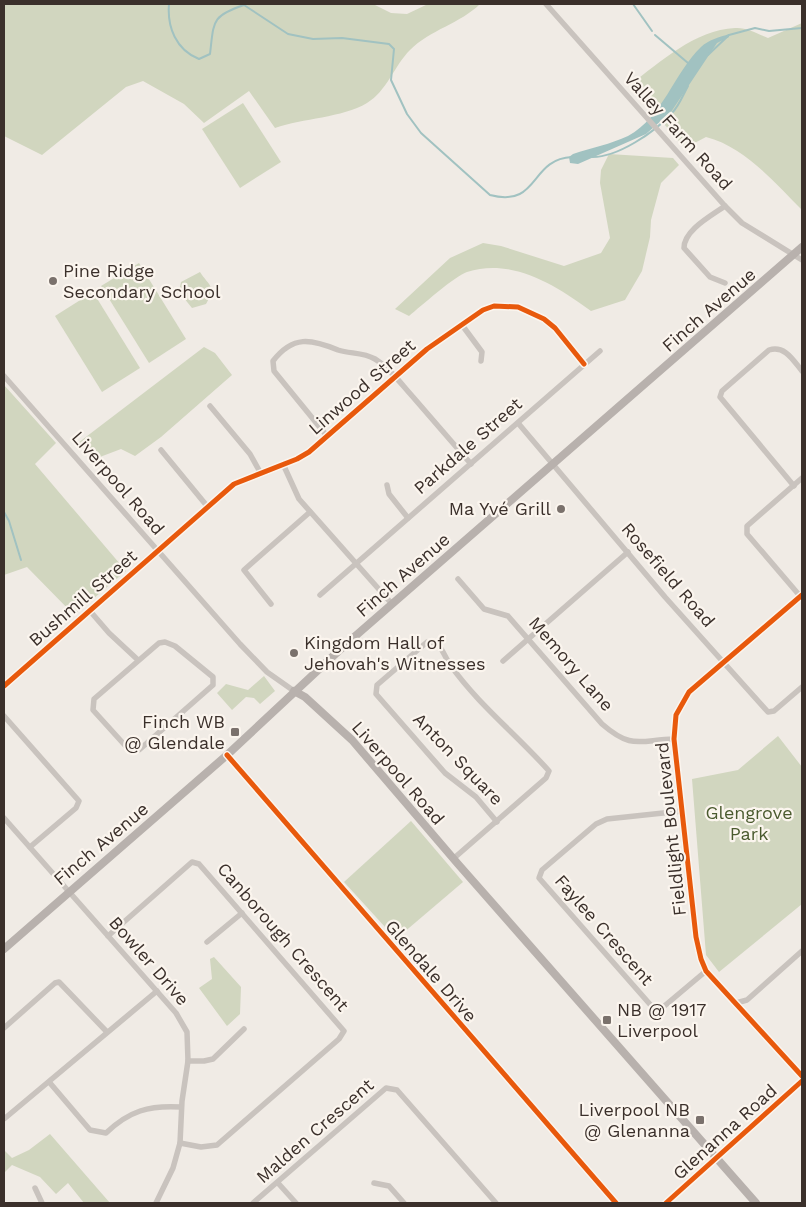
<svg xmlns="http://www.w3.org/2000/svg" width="806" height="1207" viewBox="0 0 806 1207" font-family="'Work Sans',sans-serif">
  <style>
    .green { fill: #d1d6bf }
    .water { fill: #a1c2c1 }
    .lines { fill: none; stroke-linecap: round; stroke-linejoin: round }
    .stream { stroke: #a1c2c1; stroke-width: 2 }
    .minor { stroke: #c9c3be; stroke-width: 5.5 }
    .major { stroke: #b8b1ad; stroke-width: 8 }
    .cycleway-casing { stroke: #fbf5ee; stroke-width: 8 }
    .cycleway { stroke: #e8590c; stroke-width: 5 }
    .poi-dot { fill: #7a716c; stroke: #fbf5ee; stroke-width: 2 }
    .labels { text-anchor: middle; stroke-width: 4.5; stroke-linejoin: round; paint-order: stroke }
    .street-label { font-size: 18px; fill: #3b302b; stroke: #fbf5ee }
    .poi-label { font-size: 18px; fill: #3b302b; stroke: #fbf5ee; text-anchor: start }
    .park-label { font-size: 18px; fill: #4a5a2e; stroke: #fbf5ee }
  </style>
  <rect width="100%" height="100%" fill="#f0ebe5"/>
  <g class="green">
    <path d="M4,4H373L391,13L407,14L428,4H480C461,23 430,30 410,50C394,66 387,91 367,103C342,118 303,118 275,128L249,91L204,123L184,104L143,81L126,87L42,155L4,136Z"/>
    <path d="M802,23V210C774,182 745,147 706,137L685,148L630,85C660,62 695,30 735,28C746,27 758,34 768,38Z"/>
    <path d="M243,103L281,162L240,188L202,129Z"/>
    <path d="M609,154L673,158L679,165L661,183L651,220L650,237L642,271L625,300L591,311C557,286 512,257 467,272C456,275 420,307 409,316L395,309L450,258L483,243L501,246L564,266L601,253L610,238L600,183L601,170Z"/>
    <path d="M139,263L186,339L149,363L101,286Z"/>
    <path d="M200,272C209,286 217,286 206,304L192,308L179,292L181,282Z"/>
    <path d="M93,292L140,368L102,392L55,316Z"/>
    <path d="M204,347L215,353L232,375L161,437L135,456L121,449L92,460L78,443Z"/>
    <path d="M4,385L56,443L35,464L126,571L74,615L27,567L4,575Z"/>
    <path d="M264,676L275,691L260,704L254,698L246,697L232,710L217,693L226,684L248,690Z"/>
    <path d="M778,736L802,767V904L719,972L706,955L692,779L738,770Z"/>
    <path d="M411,821L463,882L396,939L344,882Z"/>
    <path d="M214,957L241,987L240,1014L227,1026L199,988L212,979L210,959Z"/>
    <path d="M50,1134L110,1203H84L68,1183L56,1194L40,1177L12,1165L4,1173V1150L12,1158L29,1150Z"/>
  </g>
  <path class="water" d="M729,34V37L717,43L671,112L646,134L578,164L570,163L569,157L573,154C591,148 611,144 628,136C663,117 674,73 701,47C708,40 720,37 729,34Z"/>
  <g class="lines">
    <g class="stream">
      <path d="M169,4C167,27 176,50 199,59L210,54C214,21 211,16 244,5L288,34L313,39L342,38L389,44L394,49L391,80L407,114L421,133L490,195C540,208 529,159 572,157"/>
      <path d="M633,4L652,31"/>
      <path d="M655,35L688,63"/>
      <path d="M708,55L729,35L755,28L769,31L802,28"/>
      <path d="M591,157C617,158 655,132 672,113C679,106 683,95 688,86"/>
      <path d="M4,512L9,521L21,560"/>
    </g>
    <g class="minor">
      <path d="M546,4L725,206L742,223L802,260"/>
      <path d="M725,206C711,216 684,230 684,248L710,277L725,283"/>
      <path d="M462,325L482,352L481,361"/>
      <path d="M4,376L240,644L267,672L294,691"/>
      <path d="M210,406L250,454L260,472"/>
      <path d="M518,423L665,597L768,712L774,711L802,687"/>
      <path d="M327,436L274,371L273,361C293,335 311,339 338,350C350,354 363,352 375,359C390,368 401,384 413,397C432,419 452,442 471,464"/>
      <path d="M161,450L207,506"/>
      <path d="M283,464L299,499L392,604"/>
      <path d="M387,485L389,494L408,518"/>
      <path d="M794,486L720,397L722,391L769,350C785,345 793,360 802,371"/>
      <path d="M458,579L484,609L508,616L602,724C632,750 639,740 674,739"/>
      <path d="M320,595L600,351"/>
      <path d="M802,595L689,692L676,715L674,739L696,937L701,959L706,971L802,1076"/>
      <path d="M800,596L747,534V526L802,478"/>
      <path d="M271,604L244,570L310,512"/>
      <path d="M90,611L109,633L138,660"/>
      <path d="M165,642L175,646L213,677V685L139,750L131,752L93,710L94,699L159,643Z"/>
      <path d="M503,661L628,552"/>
      <path d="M4,686L234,484L297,459L309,452L427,349L483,310L494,306L518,307L544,319L555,328L584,364"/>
      <path d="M4,716L79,801L76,808L30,847"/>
      <path d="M227,755L616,1203"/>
      <path d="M682,811L607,819L596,824L542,870L539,878L655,1010L662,1008L706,971"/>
      <path d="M4,818L176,1013L187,1032L188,1061L182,1101L180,1143L173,1168L156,1203"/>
      <path d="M453,859L546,778L549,771C518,736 478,704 451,666C446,659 443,650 437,643L427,642L377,685L376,694L445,773L476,797L497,822"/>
      <path d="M108,936L192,862L199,864L344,1031L339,1039L217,1145L201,1147L180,1143"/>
      <path d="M207,942L242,913"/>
      <path d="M736,1003L747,1000L802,951"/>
      <path d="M4,1028L55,983L59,982L107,1032"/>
      <path d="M188,1061H204L213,1059L244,1029"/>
      <path d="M50,1083L90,1130L106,1133C129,1111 149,1105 181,1107"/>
      <path d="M4,1119L157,991"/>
      <path d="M278,1183L296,1203"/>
      <path d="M374,1183L389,1186L404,1203"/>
      <path d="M35,1188L42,1203"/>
      <path d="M253,1203L386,1088L397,1090L496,1203"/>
      <path d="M666,1203L802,1081"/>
    </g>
    <g class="major">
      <path d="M294,691L305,697L352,740L458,864L756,1203"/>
      <path d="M4,949L227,755L345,645L802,247"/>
    </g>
    <g class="cycleway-casing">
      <g id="cycleway">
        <path d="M802,595L689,692L676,715L674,739L696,937L701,959L706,971L802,1076"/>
        <path d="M4,686L234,484L297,459L309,452L427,349L483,310L494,306L518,307L544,319L555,328L584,364"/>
        <path d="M227,755L616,1203"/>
        <path d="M666,1203L802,1081"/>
      </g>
    </g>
    <use href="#cycleway" class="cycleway"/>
  </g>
  <g class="poi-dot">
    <circle cx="53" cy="281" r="5"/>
    <circle cx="561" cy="509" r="5"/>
    <circle cx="294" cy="653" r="5"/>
    <rect x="230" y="727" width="10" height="10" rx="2.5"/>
    <rect x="602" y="1015" width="10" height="10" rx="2.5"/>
    <rect x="695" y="1115" width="10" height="10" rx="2.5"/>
  </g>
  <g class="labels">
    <g class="street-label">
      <text transform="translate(678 131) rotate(48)" y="6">Valley Farm Road</text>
      <text transform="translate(709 310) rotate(-41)" y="6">Finch Avenue</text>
      <text transform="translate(362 387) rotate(-41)" y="6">Linwood Street</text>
      <text transform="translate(468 446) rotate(-41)" y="6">Parkdale Street</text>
      <text transform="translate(118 483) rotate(49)" y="6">Liverpool Road</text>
      <text transform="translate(403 575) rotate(-41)" y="6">Finch Avenue</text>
      <text transform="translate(668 575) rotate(49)" y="6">Rosefield Road</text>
      <text transform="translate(83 598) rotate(-41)" y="6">Bushmill Street</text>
      <text transform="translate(571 664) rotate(49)" y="6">Memory Lane</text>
      <text transform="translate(458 759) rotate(46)" y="6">Anton Square</text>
      <text transform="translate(398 773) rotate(49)" y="6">Liverpool Road</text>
      <text transform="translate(671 829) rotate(-96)" y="6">Fieldlight Boulevard</text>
      <text transform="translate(101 844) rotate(-40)" y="6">Finch Avenue</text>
      <text transform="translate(604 930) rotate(49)" y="6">Faylee Crescent</text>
      <text transform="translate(283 937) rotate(49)" y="6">Canborough Crescent</text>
      <text transform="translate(149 961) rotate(49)" y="6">Bowler Drive</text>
      <text transform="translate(431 971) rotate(49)" y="6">Glendale Drive</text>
      <text transform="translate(315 1131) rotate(-41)" y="6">Malden Crescent</text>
      <text transform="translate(725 1132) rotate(-42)" y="6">Glenanna Road</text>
    </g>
    <g class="poi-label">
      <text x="63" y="277">Pine Ridge<tspan x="63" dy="21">Secondary School</tspan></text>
      <text x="551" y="515" text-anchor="end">Ma Yvé Grill</text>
      <text x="304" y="649">Kingdom Hall of<tspan x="304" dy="21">Jehovah's Witnesses</tspan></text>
      <text x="225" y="728" text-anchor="end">Finch WB<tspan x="225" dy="21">@ Glendale</tspan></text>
      <text x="617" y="1016">NB @ 1917<tspan x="617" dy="21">Liverpool</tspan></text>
      <text x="690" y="1116" text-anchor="end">Liverpool NB<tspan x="690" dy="21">@ Glenanna</tspan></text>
    </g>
    <g class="park-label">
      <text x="749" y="819">Glengrove<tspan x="749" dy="21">Park</tspan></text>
    </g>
  </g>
  <rect width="806" height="1207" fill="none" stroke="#3b302b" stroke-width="10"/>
</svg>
